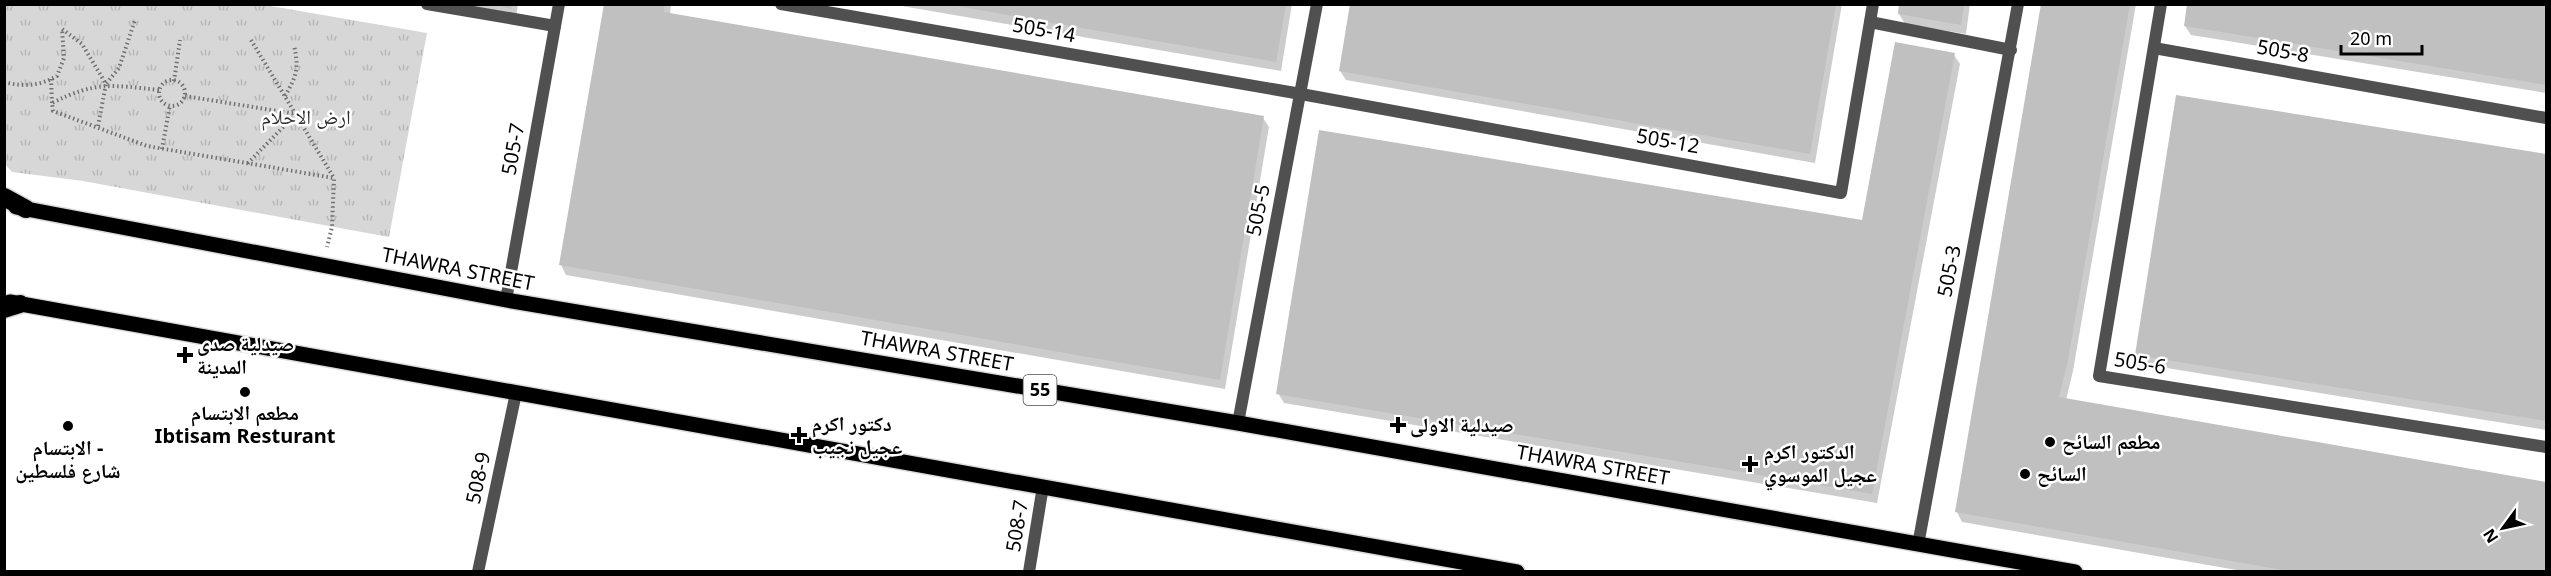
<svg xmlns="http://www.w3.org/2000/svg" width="2551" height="576" viewBox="0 0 2551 576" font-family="'Noto Sans','Noto Naskh Arabic',sans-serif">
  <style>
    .park { fill: url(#park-tufts) }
    .shadow { fill: #0003 }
    .building { fill: #c0c0c0 }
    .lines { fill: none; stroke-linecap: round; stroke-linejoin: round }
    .primary-casing { stroke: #dbdbdb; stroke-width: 18 }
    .motorway-casing { stroke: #dbdbdb; stroke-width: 21 }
    .path { stroke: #727272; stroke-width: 4; stroke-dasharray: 1.5 3; stroke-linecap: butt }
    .service { stroke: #505050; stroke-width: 12 }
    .minor { stroke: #505050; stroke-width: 12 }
    .primary { stroke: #000; stroke-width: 15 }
    .motorway { stroke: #000; stroke-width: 18 }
    .poi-dot { fill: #000; stroke: #fff; stroke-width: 2 }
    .labels { text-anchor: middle; stroke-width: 5; stroke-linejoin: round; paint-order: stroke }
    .shield { fill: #fff; stroke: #4c4c4c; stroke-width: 1.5 }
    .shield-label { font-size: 18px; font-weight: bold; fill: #000 }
    .street-label { font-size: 20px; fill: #000; stroke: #fff }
    .park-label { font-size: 20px; fill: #2e2e2e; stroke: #fff }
    .poi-label { font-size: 20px; font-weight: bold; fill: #000; stroke: #fff; text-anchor: start }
  </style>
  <defs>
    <pattern id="park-tufts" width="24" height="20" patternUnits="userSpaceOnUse" patternTransform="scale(1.5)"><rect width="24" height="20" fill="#d7d7d7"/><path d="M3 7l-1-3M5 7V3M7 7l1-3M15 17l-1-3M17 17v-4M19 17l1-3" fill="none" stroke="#b7b7b7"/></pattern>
  </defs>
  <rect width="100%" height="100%" fill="#fff"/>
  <path class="park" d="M5,4L265,5L427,33L389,237L83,181L12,172L4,163Z"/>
  <g class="shadow">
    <path d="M437,4H518L516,18Z"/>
    <path d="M605,4H671L670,15L1263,118L1269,127L1225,389L566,275L561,265Z"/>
    <path d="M890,4H1292L1281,71Z"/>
    <path d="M1352,4H1842L1815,163L1346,80L1340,71Z"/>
    <path d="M1901,4H1970L1966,34L1905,24L1899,14Z"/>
    <path d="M2043,4H2136L2073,371L2066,400L2546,483V572H2248L1962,522L1957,512Z"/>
    <path d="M2189,4H2546V93L2191,35L2185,26Z"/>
    <path d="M1954,55L1960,64L1877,503L1284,403L1278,393L1864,222Z"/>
    <path d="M2177,96L2546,156V430L2142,364L2137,355Z"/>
  </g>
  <g class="building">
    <path d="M492,4H512L511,9Z"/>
    <path d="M604,4H665L664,12L1264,116L1220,380L559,265Z"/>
    <path d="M945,4H1286L1276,62Z"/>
    <path d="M1350,4H1836L1810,154L1339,71Z"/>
    <path d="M1899,4H1964L1961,25L1898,14Z"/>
    <path d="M2041,4H2130L2068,360L2059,397L2546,482V572H2293L1955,512Z"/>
    <path d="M2187,4H2546V85L2184,26Z"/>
    <path d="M1895,42L1955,53L1872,494L1276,394L1319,130L1862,220Z"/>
    <path d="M2176,95L2546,154V421L2135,355Z"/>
  </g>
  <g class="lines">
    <g class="primary-casing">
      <g id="primary">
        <path d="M16,207L506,300L1238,423L2075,572"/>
        <path d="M10,302L1517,572"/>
      </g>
    </g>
    <g class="motorway-casing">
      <g id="motorway">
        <path d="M4,197L26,209"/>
        <path d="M4,309L20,304"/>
      </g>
    </g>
    <g class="path">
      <path d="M251,40L334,178"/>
      <path d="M51,79L52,103"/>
      <circle cx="172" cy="93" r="13"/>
      <path d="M174,81L180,40"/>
      <path d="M4,82C23,87 40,86 57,76L64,58L62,29L82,44L106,84L119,68L135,20"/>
      <path d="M159,90C112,85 96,81 52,103L53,111L147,146L334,178L332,227L327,247"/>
      <path d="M185,96L296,114L247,164"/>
      <path d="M285,96C297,75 299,69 294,45"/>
      <path d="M98,126L106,84"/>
      <path d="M162,149L170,105"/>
    </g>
    <path class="service" d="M1870,22L2011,50"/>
    <g class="minor">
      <path d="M427,4L555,26"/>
      <path d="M781,4L1301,94L1841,193L1873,4"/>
      <path d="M2161,4L2099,376L2546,447"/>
      <path d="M2154,48L2546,118"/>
      <path d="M506,300L559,4"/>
      <path d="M1238,423L1317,4"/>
      <path d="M1918,545L2018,4"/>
      <path d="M478,572L516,393"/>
      <path d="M1029,572L1043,486"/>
    </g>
    <use href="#primary" class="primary"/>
    <use href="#motorway" class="motorway"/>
  </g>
  <g class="poi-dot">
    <path d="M182 346h6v6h6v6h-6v6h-6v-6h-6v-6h6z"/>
    <circle cx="245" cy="392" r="6"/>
    <path d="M1395 416h6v6h6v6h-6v6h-6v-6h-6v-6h6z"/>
    <circle cx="68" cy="426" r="6"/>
    <path d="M796 426h6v6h6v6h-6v6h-6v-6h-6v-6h6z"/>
    <circle cx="2050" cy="442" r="6"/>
    <path d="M1747 455h6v6h6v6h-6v6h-6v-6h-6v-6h6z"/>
    <circle cx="2025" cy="474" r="6"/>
  </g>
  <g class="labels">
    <rect class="shield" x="1023.5" y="375" width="33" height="30" rx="4.5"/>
    <g class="shield-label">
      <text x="1040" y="396">55</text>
    </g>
    <g class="street-label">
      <text transform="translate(1044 30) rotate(10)" y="7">505-14</text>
      <text transform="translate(2283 51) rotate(10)" y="7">505-8</text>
      <text transform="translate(1668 141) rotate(10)" y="7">505-12</text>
      <text transform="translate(513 149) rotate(-80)" y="7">505-7</text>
      <text transform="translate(1258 210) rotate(-79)" y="7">505-5</text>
      <text transform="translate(458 269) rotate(11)" y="7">THAWRA STREET</text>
      <text transform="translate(1949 271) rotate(-79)" y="7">505-3</text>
      <text transform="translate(937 351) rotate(10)" y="7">THAWRA STREET</text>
      <text transform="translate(2140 363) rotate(9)" y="7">505-6</text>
      <text transform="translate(1593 465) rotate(10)" y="7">THAWRA STREET</text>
      <text transform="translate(478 478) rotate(-78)" y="7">508-9</text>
      <text transform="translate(1017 526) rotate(-81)" y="7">508-7</text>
    </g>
    <g class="park-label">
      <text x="306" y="124">ارض الاحلام</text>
    </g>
    <g class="poi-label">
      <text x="197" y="351">صيدلية صدى<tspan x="197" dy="23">المدينة</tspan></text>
      <text x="245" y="420" text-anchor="middle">مطعم الابتسام<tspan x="245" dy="23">Ibtisam Resturant</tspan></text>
      <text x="812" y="431">دكتور اكرم<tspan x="812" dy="23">عجيل نجيب</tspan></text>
      <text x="1410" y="432">صيدلية الاولى</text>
      <text x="2062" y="449">مطعم السائح</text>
      <text x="68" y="455" text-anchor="middle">الابتسام -<tspan x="68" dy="23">شارع فلسطين</tspan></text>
      <text x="1764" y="459">الدكتور اكرم<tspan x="1764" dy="23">عجيل الموسوي</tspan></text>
      <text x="2037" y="481">السائح</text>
    </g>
  </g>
  <rect width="2551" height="576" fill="none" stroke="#000000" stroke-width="12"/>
  <g transform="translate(2503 528) rotate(237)" stroke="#ffffff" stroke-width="4.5" paint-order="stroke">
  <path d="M0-4.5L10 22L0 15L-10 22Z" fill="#000000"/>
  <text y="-9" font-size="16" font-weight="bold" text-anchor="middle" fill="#000000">N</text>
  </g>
  <path d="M2341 45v9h81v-9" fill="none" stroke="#000000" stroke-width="3"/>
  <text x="2350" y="45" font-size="18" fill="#000000" stroke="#ffffff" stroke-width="4.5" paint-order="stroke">20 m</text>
</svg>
